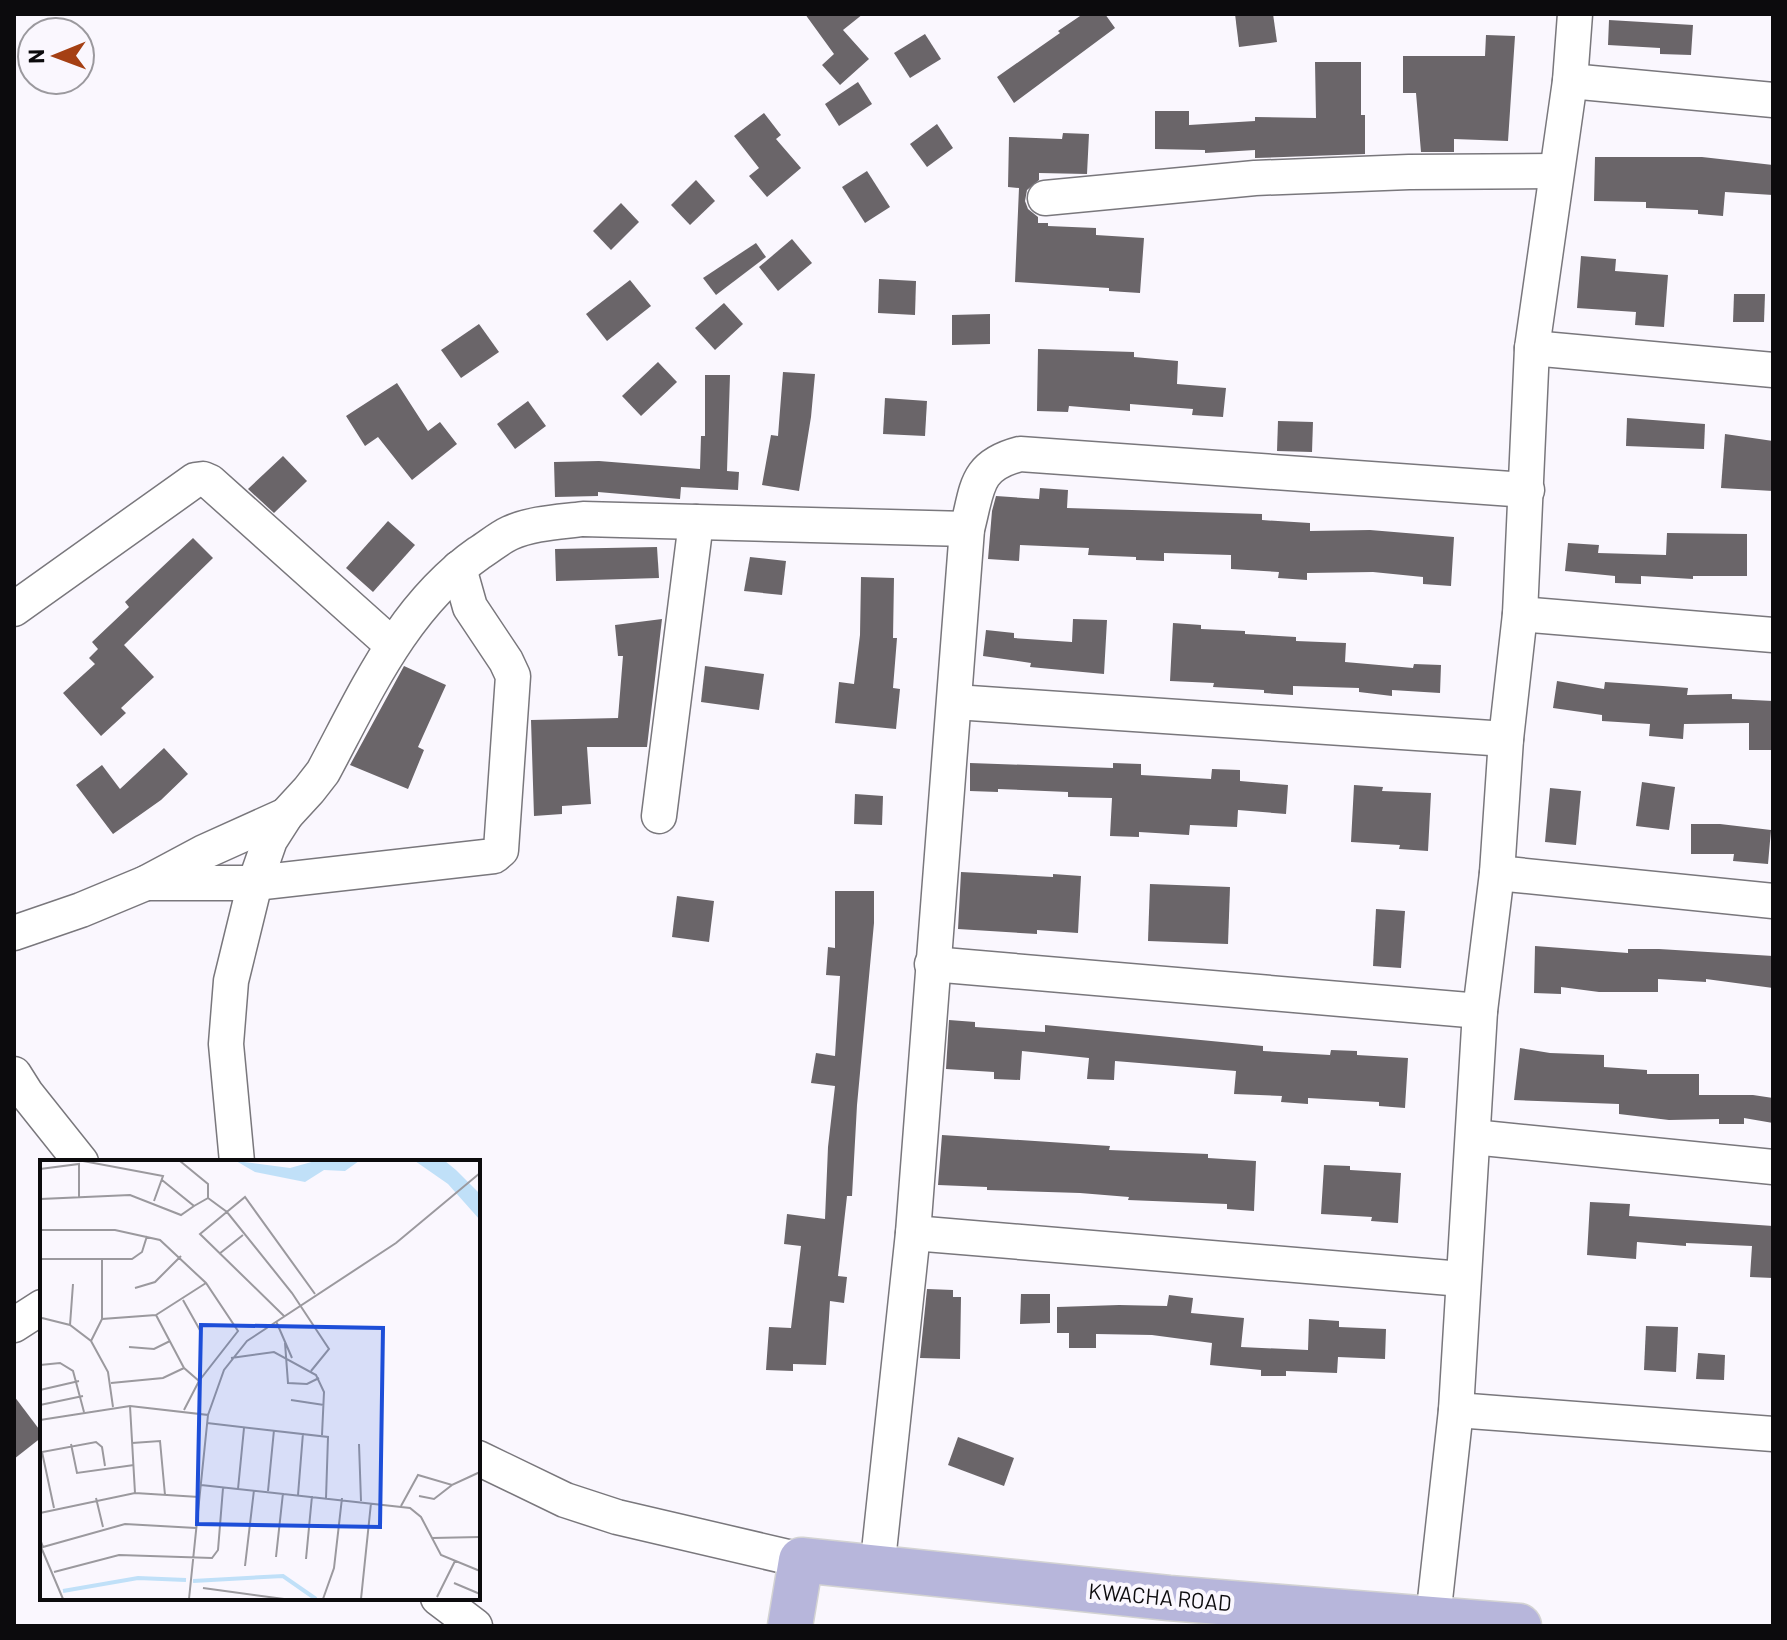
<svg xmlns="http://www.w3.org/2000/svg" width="1787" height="1640" viewBox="0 0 1787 1640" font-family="Barlow,sans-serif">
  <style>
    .building { fill: #6a6569 }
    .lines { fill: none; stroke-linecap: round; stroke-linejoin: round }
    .minor-casing { stroke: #79777c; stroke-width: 37 }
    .major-casing { stroke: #d3d3d3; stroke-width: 47 }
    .minor { stroke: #fff; stroke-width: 34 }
    .major { stroke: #b7b6db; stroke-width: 44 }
    .labels { text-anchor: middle; stroke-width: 8; stroke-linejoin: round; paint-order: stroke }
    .street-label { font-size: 22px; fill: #0c0b0d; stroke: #faf7fe }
    .inset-river { fill: none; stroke: #c0e0f8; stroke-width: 4 }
    .inset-road { fill: none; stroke: #9b999e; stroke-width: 2 }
    .view { fill: #1d4ed8; fill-opacity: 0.15; stroke: #1d4ed8; stroke-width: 4 }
    .inset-edge { fill: none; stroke: #0c0b0d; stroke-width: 4 }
  </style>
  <rect width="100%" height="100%" fill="#faf7fe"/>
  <g class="building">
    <path d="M805,14H863L843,30L869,59L840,85L822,65L834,54Z"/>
    <path d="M1083,14H1105L1115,28L1014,103L997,77L1060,33L1058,31Z"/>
    <path d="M1235,14H1273L1277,42L1239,47Z"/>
    <path d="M1609,20L1693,25L1691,55L1660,54V48L1608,45Z"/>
    <path d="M925,34L941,59L910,78L894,53Z"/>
    <path d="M1486,35L1515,36L1508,141L1454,139V152H1421L1416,93H1403V56H1485Z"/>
    <path d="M1315,62H1361V115H1365V154L1255,158V150L1205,153V150L1155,149V111H1189V125L1255,121V117L1316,118Z"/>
    <path d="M858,82L872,104L839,126L825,104Z"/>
    <path d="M764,113L781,135L776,139L801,168L767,197L749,176L759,168L734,136Z"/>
    <path d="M937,124L953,148L927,167L910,144Z"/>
    <path d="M1063,133L1089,134L1087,174L1039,173V180L1027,190L1025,201L1028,209L1038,217V223H1048V226L1096,228V235L1144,238L1140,293L1109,291V288L1015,282L1019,188L1008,187L1009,137L1062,139Z"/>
    <path d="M1595,157H1702L1773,165V195L1725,192L1723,216L1698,214V210L1646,208V202L1594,201Z"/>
    <path d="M867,171L890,207L865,223L842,187Z"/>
    <path d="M696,180L715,201L690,225L671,205Z"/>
    <path d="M621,203L639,222L611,250L593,231Z"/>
    <path d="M792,239L812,263L778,291L759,267Z"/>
    <path d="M756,243L766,257L716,295L703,278Z"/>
    <path d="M1581,256L1616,259L1615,271L1668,275L1664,327L1635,325L1636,312L1577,308Z"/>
    <path d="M879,279L916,281L915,315L878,313Z"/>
    <path d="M630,280L651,306L607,341L586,314Z"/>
    <path d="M1734,294H1765L1764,322H1733Z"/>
    <path d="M724,303L743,324L715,350L695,328Z"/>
    <path d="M990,314V344L952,345V315Z"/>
    <path d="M479,324L499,352L461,378L441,350Z"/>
    <path d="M1038,349L1134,352V357L1178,361L1177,384L1226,388L1223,417L1192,415L1193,409L1130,404V411L1069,406L1068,412L1037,411Z"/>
    <path d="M658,362L677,382L641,416L622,396Z"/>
    <path d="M783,372L815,374L811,417L799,491L762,485L771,435L778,436Z"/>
    <path d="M705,375H730L727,471L739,472L738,490L681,487L680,499L598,492V496L555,497L554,462L599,461L700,469L701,436H705Z"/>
    <path d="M397,383L428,431L440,422L457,444L412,480L378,437L365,446L346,416Z"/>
    <path d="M885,398L927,401L925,436L883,434Z"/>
    <path d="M528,401L546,426L515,449L497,424Z"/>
    <path d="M1627,418L1705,424L1704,449L1626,446Z"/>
    <path d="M1278,421L1313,422L1312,452L1277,451Z"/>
    <path d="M1725,434L1773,441V491L1721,488Z"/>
    <path d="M283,456L307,481L274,513L248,489Z"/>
    <path d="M1040,488L1068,490L1067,508L1262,514V520L1310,523V531L1370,530L1454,537L1451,586L1423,584V577L1373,572L1307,573V580L1278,578L1279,572L1231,569V555L1164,553V561L1136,560V557L1088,555L1089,548L1020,545L1019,561L988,559L992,511L996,496L1039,499Z"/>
    <path d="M388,521L415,545L373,592L346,568Z"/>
    <path d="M1667,533L1747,534V576H1693V579L1641,576V584L1615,583V576L1565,571L1568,543L1599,545L1598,553L1666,555Z"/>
    <path d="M193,538L213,558L124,645L154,677L121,708L126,713L101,736L63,693L95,664L89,658L98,649L92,642L129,607L125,602Z"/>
    <path d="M657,547L659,578L556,581L555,549Z"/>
    <path d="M750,557L786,561L782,595L744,591Z"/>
    <path d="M861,577L894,578L893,638H897L893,688L900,689L896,729L835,723L839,682L854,684L860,635Z"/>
    <path d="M662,619L647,747H587L591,804L562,806V814L534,816L531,720L618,718L623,656H618L615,625Z"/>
    <path d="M1073,619L1107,620L1104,674L1030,667L1031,663L983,656L986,630L1014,633V638L1072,642Z"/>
    <path d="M1173,623L1201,625V629L1245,631V634L1296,637V641L1346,643L1345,662L1413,668L1414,664L1441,665L1440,693L1392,690V696L1359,692V688L1293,686V695L1264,693V690L1213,687L1214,683L1170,681Z"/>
    <path d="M404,666L446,685L418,747L424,750L408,789L350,765Z"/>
    <path d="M705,666L764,674L759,710L701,702Z"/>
    <path d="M1557,681L1604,689L1605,682L1663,686L1688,688L1687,695L1732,694V699L1773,701V750H1749V723L1684,724L1683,739L1649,736L1650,724L1602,721V715L1553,708Z"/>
    <path d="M164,748L188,774L161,800L113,834L76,785L102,765L120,789Z"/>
    <path d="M970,763L1113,768V763L1141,764V775L1211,779L1212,769L1240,770V781L1288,785L1286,814L1238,810L1237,827L1190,825L1189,835L1139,832V837L1110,836L1112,798L1068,797V792L998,789V792L970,791Z"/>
    <path d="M1642,782L1675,787L1669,830L1636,826Z"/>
    <path d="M1354,785L1383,787L1382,791L1431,793L1428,851L1399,849L1400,845L1351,842Z"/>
    <path d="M1550,788L1581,791L1576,845L1545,842Z"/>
    <path d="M855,794L883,796L882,825L854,824Z"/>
    <path d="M1691,824H1720L1771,830L1768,864L1733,861L1734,854H1691Z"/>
    <path d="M961,872L1053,877V874L1081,876L1078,933L1037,930V934L958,929Z"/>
    <path d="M1150,884L1230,887L1228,944L1148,941Z"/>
    <path d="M835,891H874V923L857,1105L852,1196H847L838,1276L847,1277L844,1303L830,1301L826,1365L793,1364V1371L766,1370L769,1327L791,1328L801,1246L784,1244L787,1214L825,1219L828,1147L835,1086L811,1083L816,1053L835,1056L840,976L826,975L828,947L835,948Z"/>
    <path d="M677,896L714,901L709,942L672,937Z"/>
    <path d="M1376,909L1405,911L1401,968L1373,966Z"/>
    <path d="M1535,946L1628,953V949H1659L1773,956V988L1706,979V982L1658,979V992H1599L1561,987V994L1534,993Z"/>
    <path d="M949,1020L975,1022V1027L1045,1032V1025L1263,1046V1051L1330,1055L1331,1050L1357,1051V1055L1408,1058L1405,1108L1379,1106V1102L1308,1098V1104L1281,1102L1282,1096L1234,1094L1236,1071L1115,1061L1114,1080L1087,1079L1089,1058L1022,1051L1020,1080L994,1079V1072L946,1069Z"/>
    <path d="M1520,1048L1550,1053L1604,1055V1067L1647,1070V1074H1699V1095H1753L1773,1098V1123L1744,1118V1124H1719V1119L1669,1120L1619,1114V1104L1514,1100Z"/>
    <path d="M942,1135L1110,1146L1109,1150L1208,1154V1158L1256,1161L1254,1211L1227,1209V1204L1128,1200L1129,1197L1080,1193L987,1190V1187L938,1185Z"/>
    <path d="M1324,1165L1350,1166V1170L1401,1173L1398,1223L1371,1221L1372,1217L1321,1214Z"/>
    <path d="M1590,1202L1630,1204L1629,1216L1773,1226V1278L1750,1277L1752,1246L1686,1243V1246L1637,1242L1636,1259L1587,1255Z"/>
    <path d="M927,1289L953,1290V1297H961L960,1359L920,1358Z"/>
    <path d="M1021,1294H1050V1323L1020,1324Z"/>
    <path d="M1169,1295L1193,1298L1191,1313L1244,1318L1241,1347L1308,1350L1309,1319L1339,1321V1327L1386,1329L1385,1359L1338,1357L1337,1373L1286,1371V1376H1261V1370L1210,1365L1212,1343L1152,1335L1096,1334V1348H1069V1333H1057V1307L1119,1305L1167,1306Z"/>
    <path d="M1646,1326L1678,1327L1676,1372L1644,1370Z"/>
    <path d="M1698,1353L1725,1355L1724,1380L1696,1379Z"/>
    <path d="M14,1396L42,1433V1437L14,1459Z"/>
    <path d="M958,1437L1014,1458L1004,1486L948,1465Z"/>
  </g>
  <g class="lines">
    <g class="minor-casing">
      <g id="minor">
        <path d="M1570,81L1773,100"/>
        <path d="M1045,198L1255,178L1409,172L1555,171"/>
        <path d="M1532,348L1773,370"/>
        <path d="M14,609L195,480L203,479L210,482L392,645"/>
        <path d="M1520,614L1773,635"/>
        <path d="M955,702L1506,739"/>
        <path d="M659,816L696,522"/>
        <path d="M1497,873L1773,901"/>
        <path d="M146,883H255L494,856L501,850L513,676L506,661L470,607L459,568"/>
        <path d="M14,933L81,910L146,883L204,852L286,815"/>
        <path d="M932,964L1480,1011"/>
        <path d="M14,1074L26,1093L81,1162"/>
        <path d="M1473,1137L1773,1167"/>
        <path d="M237,1162L226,1044L231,981L255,883L270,840L286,815L309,790L323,772C366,692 403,606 479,553C489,547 499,538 510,533C532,523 559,522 583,519L967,529"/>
        <path d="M913,1233L1462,1279"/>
        <path d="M14,1325L42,1307"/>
        <path d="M1456,1410L1773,1434"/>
        <path d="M478,1458L565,1500L617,1517L801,1560"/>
        <path d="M877,1570L913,1233L967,529C978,488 974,466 1020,454L1527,490"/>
        <path d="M438,1598L475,1626"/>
        <path d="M1433,1618L1456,1410L1480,1011L1497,873L1506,739L1520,614L1532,348L1570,81L1575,14"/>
      </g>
    </g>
    <g class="major-casing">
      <path id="major" d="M790,1626L801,1560L1169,1598L1519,1626"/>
    </g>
    <use href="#minor" class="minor"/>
    <use href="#major" class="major"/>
  </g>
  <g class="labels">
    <g class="street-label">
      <text transform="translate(1160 1597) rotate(5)" y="8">KWACHA ROAD</text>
    </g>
  </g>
  <g transform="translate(40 1160)">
    <rect width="440" height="440" fill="#faf7fe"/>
    <path d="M196,1L250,8L275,1H319L305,11L284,10L265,22L215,12ZM375,1H405L416,10L440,34V60L408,24Z" fill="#c0e0f8"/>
    <path class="inset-river" d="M153,421L243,416L276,439M23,431L98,418L146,420"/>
    <path class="inset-road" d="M43,1L123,16L114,41M140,1L168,24V38L154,46M0,9L39,4V37M168,38L187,52L252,133L289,189L271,211M0,70H75L120,80L166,123L198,171L159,221L144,250M179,94L203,75M1,99H92L102,92L107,76M62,100V159M95,128L115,122L141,96M143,140L161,172M244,156L160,74L205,37L275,134M2,158L30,165L51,181L68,212L73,247M236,161L252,198M30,165L33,124M0,173L1,39L90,35L141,55L154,46L122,20M51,181L62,159L116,155M245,183L248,223L267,224L279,218M89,187L114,189L130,181M191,198L234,192L276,215L284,232L282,275M0,205L20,203L33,211L44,252M144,208L116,155L166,123M71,223L123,218L144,208L159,221M0,230L39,221M251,240L284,245M0,245L43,236M90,246L95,333M168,255L184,210L207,181L356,83L440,13M0,260L90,246L168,255L149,439M167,263L288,277L286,338M92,283L120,281L125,335M31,284L37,313L94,305M319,284L321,341M161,325L370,348L381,357L401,395L440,411M198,329L204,268M228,331L234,270M258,335L263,273M379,336L394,339L412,325M56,338L63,367M361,346L378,315L412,325L440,312M14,348L2,292L56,282L62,287L65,306M0,353L95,333L159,337M392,378L440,377M0,379L3,387L85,364L156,368M1,387L23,439M236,397L243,333M266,399L272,336M205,406L214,330M14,412L79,395L172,398L178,390L183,328M414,423L440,434M163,428L244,439M397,437L415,401M77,439H142M283,439L294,408L302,338M321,439L331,343"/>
    <path class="view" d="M161,165L343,168L340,367L157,364Z"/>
    <rect width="440" height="440" class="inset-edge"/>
  </g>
  <rect width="1787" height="1640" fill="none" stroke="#0c0b0d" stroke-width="32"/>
  <g transform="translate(56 56) rotate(269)"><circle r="38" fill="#faf7fe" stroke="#9b999e" stroke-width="2"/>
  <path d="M0-6L14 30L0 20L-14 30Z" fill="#a54014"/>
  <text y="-12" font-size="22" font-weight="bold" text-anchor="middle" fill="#0c0b0d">N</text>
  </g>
</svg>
